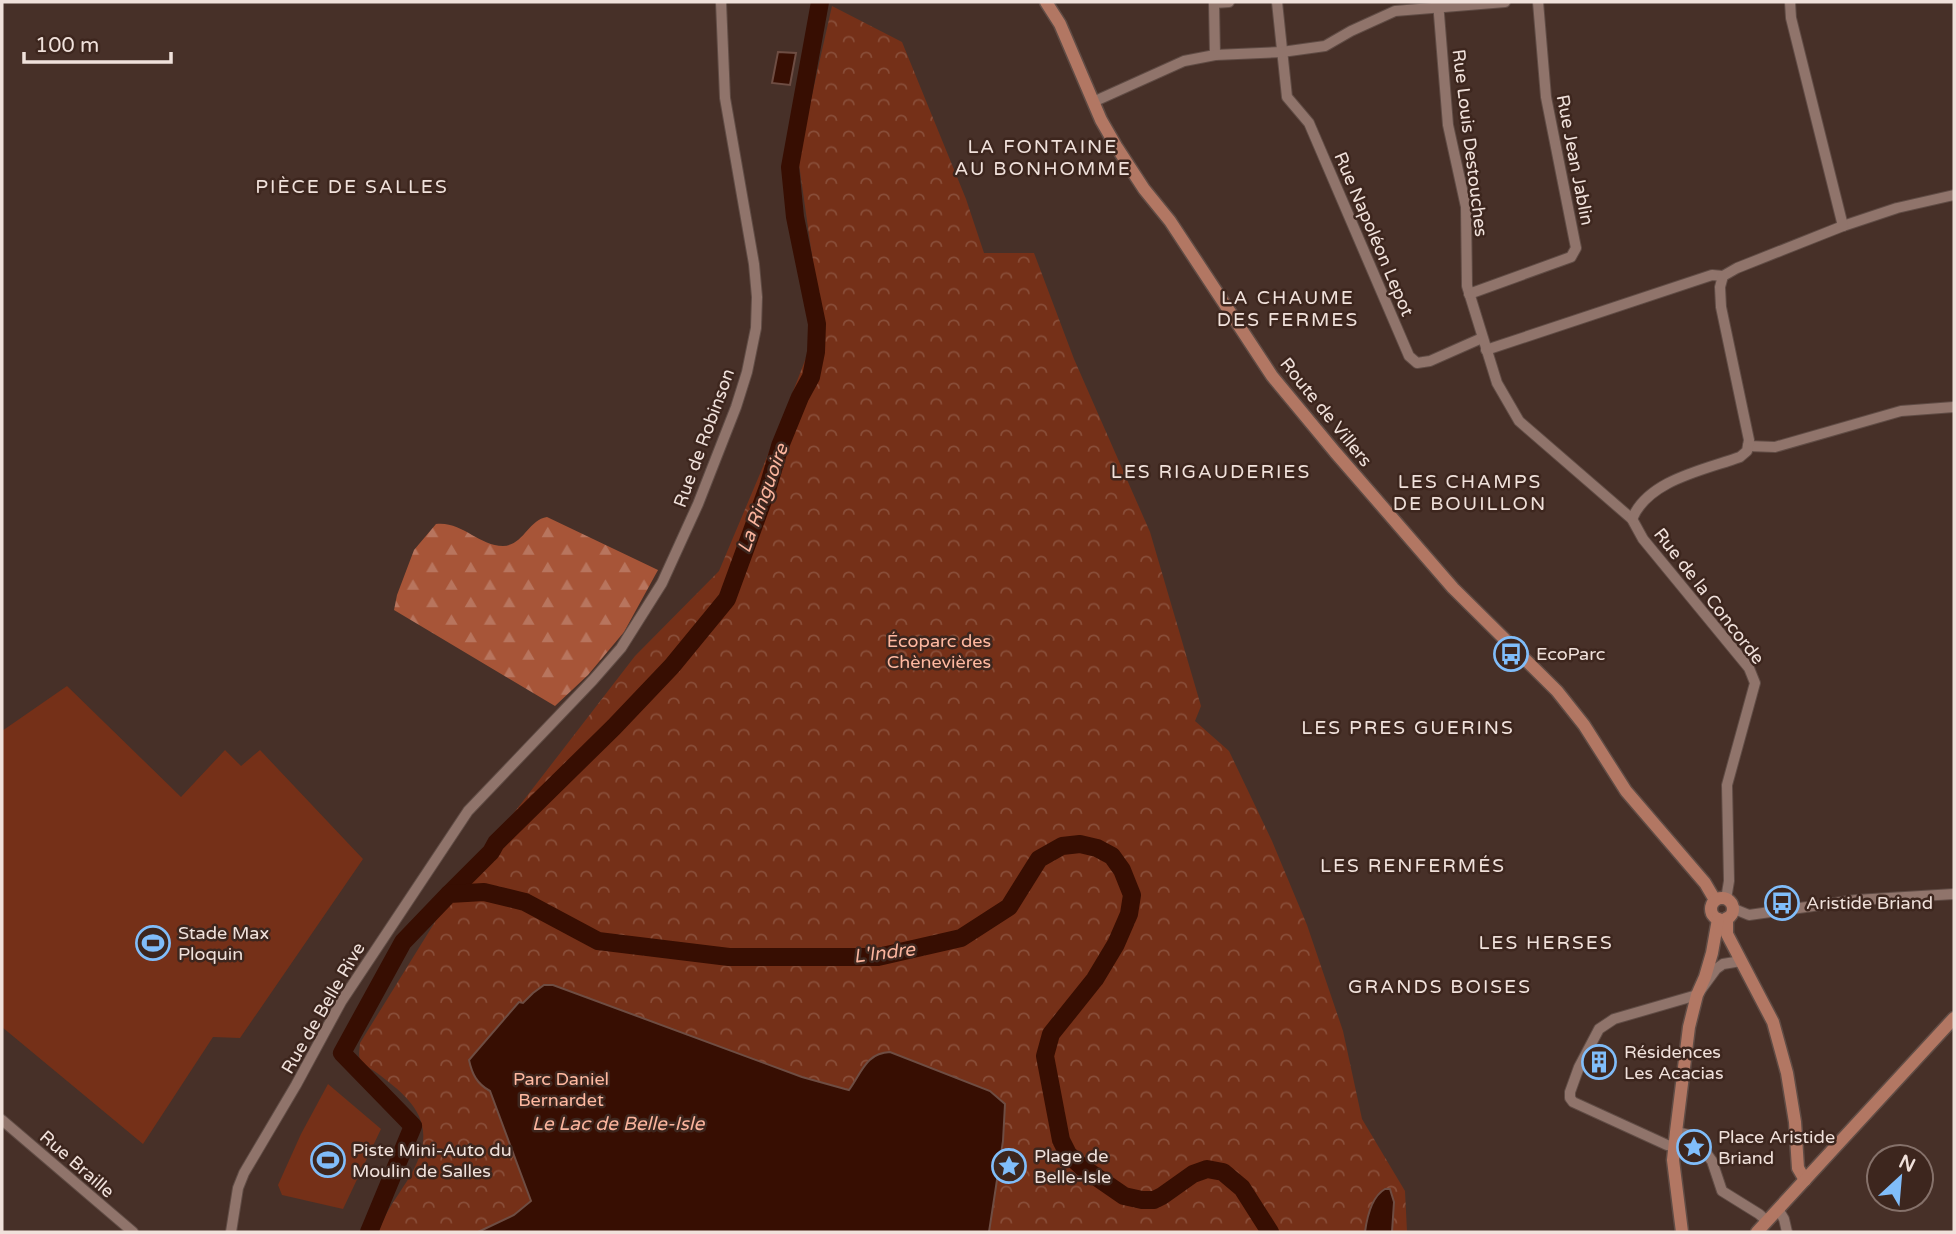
<svg xmlns="http://www.w3.org/2000/svg" width="1956" height="1234" viewBox="0 0 1956 1234" font-family="'Varela Round',sans-serif">
  <style>
    .forest { fill: url(#forest-firs) }
    .park { fill: url(#park-crowns) }
    .pitch { fill: #753018 }
    .water { fill: #370e02; stroke: #6e4d43; stroke-width: 2 }
    .lines { fill: none; stroke-linecap: round; stroke-linejoin: round }
    .river { stroke: #370e02; stroke-width: 18 }
    .minor-casing { stroke: #604c45; stroke-width: 12 }
    .major-casing { stroke: #604c45; stroke-width: 15 }
    .minor { stroke: #90746b; stroke-width: 10 }
    .major { stroke: #b27763; stroke-width: 12 }
    .labels { text-anchor: middle; stroke-width: 5; stroke-linejoin: round; paint-order: stroke }
    .street-label { font-size: 18px; fill: #f0e1db; stroke: #3d261e }
    .park-label { font-size: 18px; fill: #ffb9a1; stroke: #3d261e }
    .poi-label { font-size: 18px; fill: #f0e1db; stroke: #3d261e; text-anchor: start }
    .neighbourhood-label { font-size: 19px; letter-spacing: 2px; fill: #f0e1db; stroke: #3d261e }
    .water-label { font-size: 19px; font-style: italic; fill: #fab49d; stroke: #3d261e }
  </style>
  <defs>
    <pattern id="forest-firs" width="22" height="20" patternUnits="userSpaceOnUse" patternTransform="scale(1.75)"><rect width="22" height="20" fill="#a75538"/><path d="M5 1l3.5 6h-7zM16 11l3.5 6h-7z" fill="#b8755e"/></pattern>
    <pattern id="park-crowns" width="20" height="18" patternUnits="userSpaceOnUse" patternTransform="scale(1.75)"><rect width="20" height="18" fill="#753018"/><path d="M2 6a3 3 0 1 1 6 0M12 15a3 3 0 1 1 6 0" fill="none" stroke="#894e39"/></pattern>
  </defs>
  <rect width="100%" height="100%" fill="#473028"/>
  <path class="forest" d="M547,517L658,570L624,632L588,675L555,706L394,610L397,595L414,550L436,524C462,521 479,546 503,546C524,545 528,520 547,517Z"/>
  <path class="park" d="M832,6L902,42L966,199L984,253H1034L1074,359L1150,532L1201,706L1195,721L1229,751L1272,841L1307,925L1343,1031L1362,1119L1405,1191L1407,1232H379C387,1203 413,1181 421,1151C432,1114 402,1092 377,1073C372,1069 363,1065 360,1059C358,1054 360,1048 360,1043L443,909L453,902L456,888L635,656L719,571L775,438L821,319L798,157Z"/>
  <g class="pitch">
    <path d="M67,686L181,797L225,750L241,766L260,750L363,859L240,1038L213,1037L143,1144L2,1027V731Z"/>
    <path d="M328,1084L381,1129L343,1209L282,1195L278,1185L301,1134Z"/>
  </g>
  <g class="water">
    <path d="M778,52L796,53L790,85L772,83Z"/>
    <path d="M544,985H553L802,1077L845,1089L849,1090C862,1072 866,1053 890,1052L990,1091L1005,1104L1003,1141L989,1232H478L514,1215L531,1201L490,1091C477,1084 472,1074 469,1060L519,1002L523,1003L533,993Z"/>
    <path d="M1385,1189H1390L1394,1202L1392,1232H1365C1367,1217 1371,1197 1385,1189Z"/>
  </g>
  <g class="lines">
    <g class="river">
      <path d="M449,894L491,852L496,843L614,727L672,666L727,599L768,487L780,446L800,397L811,377L816,352L817,324L795,217L790,167L820,2"/>
      <path d="M369,1232L413,1126L342,1053L403,942L449,894L484,892L525,902L598,941L729,957H878L961,938L1009,907L1039,859L1062,846L1080,844L1097,848L1112,856L1122,870L1132,895L1129,914L1116,944L1095,979L1051,1034L1045,1056L1061,1140L1068,1154L1082,1167L1124,1196L1142,1200H1154L1162,1196L1193,1174L1207,1169L1223,1172L1242,1188L1270,1232"/>
    </g>
    <g class="minor-casing">
      <g id="minor">
        <path d="M1277,2L1287,97L1309,123L1409,356L1417,363L1430,361L1482,338"/>
        <path d="M1438,2L1448,125L1466,207L1467,286L1497,383L1519,421L1632,519L1643,539L1749,668L1755,683L1727,785L1729,881L1726,899"/>
        <path d="M1215,55L1214,3L1229,2"/>
        <path d="M1093,102L1184,61L1215,55L1282,52L1325,46L1351,31L1395,11L1505,2"/>
        <path d="M1843,226L1897,208L1954,195"/>
        <path d="M1469,294L1571,257L1576,248L1546,97L1538,2"/>
        <path d="M1486,350L1712,275L1723,276"/>
        <path d="M1748,446L1775,447L1901,411L1954,407"/>
        <path d="M1632,519C1648,480 1704,470 1740,457L1747,451L1749,440L1721,307L1720,287L1723,276L1737,268L1843,226L1791,18L1790,2"/>
        <path d="M1732,908L1749,915L1856,900L1954,894"/>
        <path d="M2,1120L133,1232"/>
        <path d="M1676,1132L1694,1136L1712,1161L1722,1191L1759,1214L1767,1221"/>
        <path d="M1674,1146L1667,1145L1573,1102L1570,1098V1092L1579,1067L1599,1029L1614,1019L1697,995L1716,969L1723,964L1741,961"/>
        <path d="M1778,1209L1784,1219L1787,1232"/>
        <path d="M231,1232L238,1188L244,1173L296,1085L341,1002L468,811L593,680L621,648L662,583L698,504L736,407L747,372L756,328L757,297L754,264L725,98L721,2"/>
      </g>
    </g>
    <g class="major-casing">
      <g id="major">
        <path d="M1046,2L1060,24L1101,120L1116,146L1144,189L1170,221L1272,376L1335,452L1453,588L1557,691L1584,725L1626,791L1705,883L1715,900"/>
        <circle cx="1722" cy="909" r="11"/>
        <path d="M1727,918V934L1773,1022L1787,1073L1795,1122L1798,1168L1805,1180"/>
        <path d="M1682,1232L1673,1160L1676,1132L1689,1027L1697,995L1705,977L1712,953L1718,919"/>
        <path d="M1757,1232L1954,1018"/>
      </g>
    </g>
    <use href="#minor" class="minor"/>
    <use href="#major" class="major"/>
  </g>
  <defs>
    <g id="bus-ring" transform="scale(1.75)"><circle r="9.5" fill="#3d261e" stroke="#80bdfa" stroke-width="1.5"/><path d="M-5-6H5V4H4V6H2V4H-2V6H-4V4H-5ZM-3.5-4V0h7V-4ZM-3.5 1.2v1.5H-2V1.2ZM2 1.2v1.5H3.5V1.2Z" fill="#80bdfa"/></g>
    <g id="stadium-ring" transform="scale(1.75)"><circle r="9.5" fill="#3d261e" stroke="#80bdfa" stroke-width="1.5"/><path d="M0-5a6.5 5 0 1 0 0 10a6.5 5 0 1 0 0-10ZM-3.5-1.8h7v3.6h-7Z" fill="#80bdfa"/></g>
    <g id="building-ring" transform="scale(1.75)"><circle r="9.5" fill="#3d261e" stroke="#80bdfa" stroke-width="1.5"/><path d="M-4-6H4V6H1V3H-1V6H-4ZM-2.5-4.3h1.7v1.8h-1.7ZM.8-4.3h1.7v1.8H.8ZM-2.5-1h1.7V.8h-1.7ZM.8-1h1.7V.8H.8Z" fill="#80bdfa"/></g>
    <g id="sight-ring" transform="scale(1.75)"><circle r="9.5" fill="#3d261e" stroke="#80bdfa" stroke-width="1.5"/><path d="M0-6L1.8-2.2L6-1.7L2.9 1.2L3.7 5.4L0 3.3L-3.7 5.4L-2.9 1.2L-6-1.7L-1.8-2.2Z" fill="#80bdfa"/></g>
  </defs>
  <g fill-rule="evenodd">
    <use href="#bus-ring" x="1511" y="654"/>
    <use href="#bus-ring" x="1782" y="903"/>
    <use href="#stadium-ring" x="153" y="943"/>
    <use href="#building-ring" x="1599" y="1062"/>
    <use href="#sight-ring" x="1694" y="1147"/>
    <use href="#stadium-ring" x="328" y="1160"/>
    <use href="#sight-ring" x="1009" y="1166"/>
  </g>
  <g class="labels">
    <g class="street-label">
      <text transform="translate(1470 143) rotate(83)" y="6">Rue Louis Destouches</text>
      <text transform="translate(1575 160) rotate(79)" y="6">Rue Jean Jablin</text>
      <text transform="translate(1374 234) rotate(67)" y="6">Rue Napoléon Lepot</text>
      <text transform="translate(1326 412) rotate(51)" y="6">Route de Villers</text>
      <text transform="translate(704 438) rotate(-70)" y="6">Rue de Robinson</text>
      <text transform="translate(1709 596) rotate(52)" y="6">Rue de la Concorde</text>
      <text transform="translate(323 1008) rotate(-60)" y="6">Rue de Belle Rive</text>
      <text transform="translate(77 1164) rotate(41)" y="6">Rue Braille</text>
    </g>
    <g class="park-label">
      <text x="939" y="647">Écoparc des<tspan x="939" dy="21">Chènevières</tspan></text>
      <text x="561" y="1085">Parc Daniel<tspan x="561" dy="21">Bernardet</tspan></text>
    </g>
    <g class="poi-label">
      <text x="1536" y="660">EcoParc</text>
      <text x="1806" y="909">Aristide Briand</text>
      <text x="178" y="939">Stade Max<tspan x="178" dy="21">Ploquin</tspan></text>
      <text x="1624" y="1058">Résidences<tspan x="1624" dy="21">Les Acacias</tspan></text>
      <text x="1718" y="1143">Place Aristide<tspan x="1718" dy="21">Briand</tspan></text>
      <text x="352" y="1156">Piste Mini-Auto du<tspan x="352" dy="21">Moulin de Salles</tspan></text>
      <text x="1034" y="1162">Plage de<tspan x="1034" dy="21">Belle-Isle</tspan></text>
    </g>
    <g class="neighbourhood-label">
      <text x="1043" y="153">LA FONTAINE<tspan x="1043" dy="22">AU BONHOMME</tspan></text>
      <text x="352" y="193">PIÈCE DE SALLES</text>
      <text x="1288" y="304">LA CHAUME<tspan x="1288" dy="22">DES FERMES</tspan></text>
      <text x="1211" y="478">LES RIGAUDERIES</text>
      <text x="1470" y="488">LES CHAMPS<tspan x="1470" dy="22">DE BOUILLON</tspan></text>
      <text x="1408" y="734">LES PRES GUERINS</text>
      <text x="1413" y="872">LES RENFERMÉS</text>
      <text x="1546" y="949">LES HERSES</text>
      <text x="1440" y="993">GRANDS BOISES</text>
    </g>
    <g class="water-label">
      <text transform="translate(762 498) rotate(-70)" y="7">La Ringuoire</text>
      <text transform="translate(884 952) rotate(-7)" y="7">L'Indre</text>
      <text x="618" y="1130">Le Lac de Belle-Isle</text>
    </g>
  </g>
  <rect width="1956" height="1234" fill="none" stroke="#f0e1db" stroke-width="7"/>
  <g transform="translate(1900 1178) rotate(26)"><circle r="33" fill="#3d261e" stroke="#85716a" stroke-width="2"/>
  <path d="M0-5L12 26L0 18L-12 26Z" fill="#80bdfa"/>
  <text y="-10" font-size="19" font-weight="bold" text-anchor="middle" fill="#f0e1db">N</text>
  </g>
  <path d="M24 52v10h147v-10" fill="none" stroke="#f0e1db" stroke-width="3.5"/>
  <text x="35" y="52" font-size="21" fill="#f0e1db" stroke="#3d261e" stroke-width="5" paint-order="stroke">100 m</text>
</svg>
